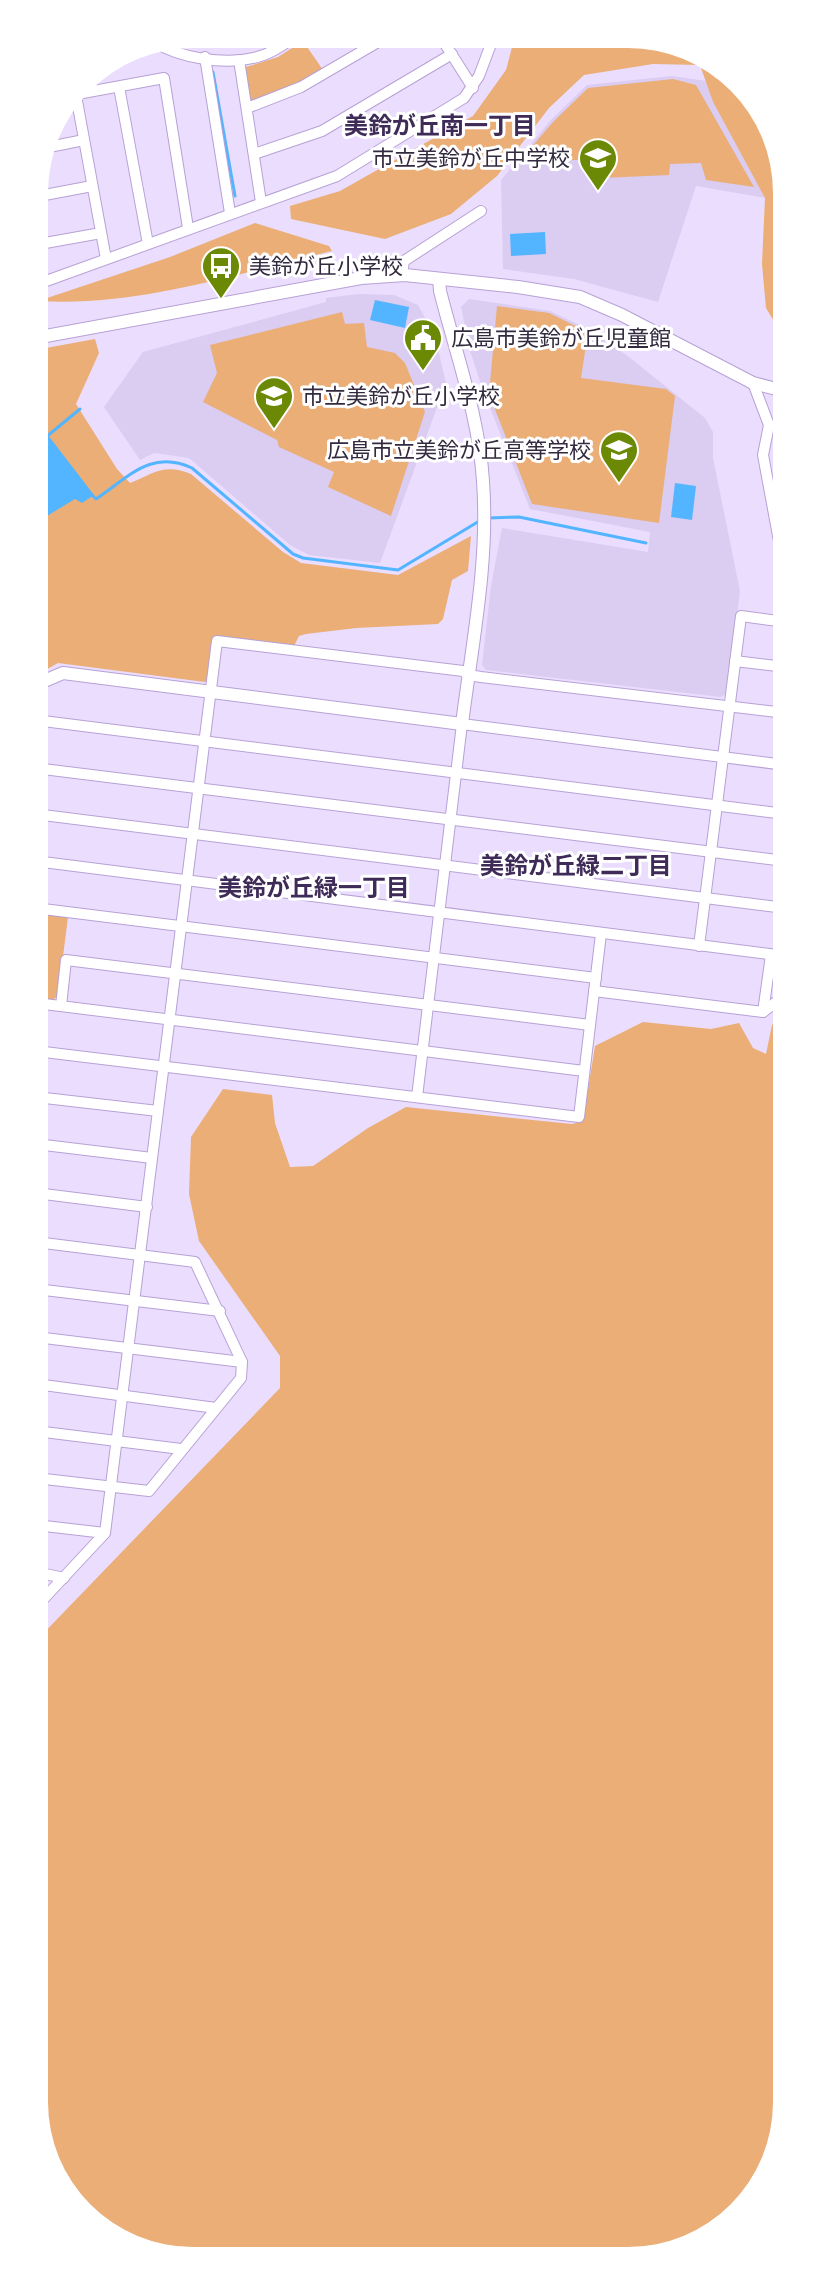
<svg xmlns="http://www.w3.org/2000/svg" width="821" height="2295" viewBox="0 0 821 2295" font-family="'Roboto Condensed','Noto Sans JP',sans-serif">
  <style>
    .built { fill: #dbccf1 }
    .green { fill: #eaae76 }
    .water { fill: #53b5ff }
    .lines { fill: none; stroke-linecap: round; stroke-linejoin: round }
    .stream { stroke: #53b5ff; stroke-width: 3 }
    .minor-casing { stroke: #b7a1d6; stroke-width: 12 }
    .tertiary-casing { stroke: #b7a1d6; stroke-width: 14 }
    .minor { stroke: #fff; stroke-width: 10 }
    .tertiary { stroke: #fff; stroke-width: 12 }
    .labels { text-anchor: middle; stroke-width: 6; stroke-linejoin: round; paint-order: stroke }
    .poi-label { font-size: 22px; fill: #332a3f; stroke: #fff; text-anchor: start }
    .neighbourhood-label { font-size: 24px; font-weight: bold; fill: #3f2b57; stroke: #fff }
  </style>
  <rect width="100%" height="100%" fill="#ebddfe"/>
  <g class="built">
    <path d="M672,76L706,81L713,102L765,198L696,186L658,302L574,279L503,269L501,180L551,120L587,85Z"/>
    <path d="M359,294L394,295L418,305L435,336L446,383L380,563L309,555L290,545L189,458L154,453L140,460L104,407L143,352L326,302V298Z"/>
    <path d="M469,299L550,311L590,330L629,357L705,418L713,432V458L740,591L727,693L721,697L486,670L482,665L491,586L502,528L648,552L650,532L530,509L483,390L470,351L461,307Z"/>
  </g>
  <g class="green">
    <path d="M193,34L277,35L271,39L215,47L184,36Z"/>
    <path d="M515,36L659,37L740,80L784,162V338L766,308L762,264L765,198L713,102L700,65L653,64L584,75L549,108L497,176L451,214L385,239L291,219L290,206L340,191L473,116L506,70Z"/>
    <path d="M303,41L323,70L301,83L253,101L249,100L242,71L246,67L278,57Z"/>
    <path d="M673,79L696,85L754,187L706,180L701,163L670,164L669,175L601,178L600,159L524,162L523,157L553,122L588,88Z"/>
    <path d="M255,223L329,246L332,251C236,274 138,307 38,301L170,257Z"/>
    <path d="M497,306L549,313L588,332L581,378L666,389L675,396L659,523L532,504L489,394Z"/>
    <path d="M342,312L345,324L364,323L367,347L395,353L405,363L425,412L391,516L328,487L334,472L279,447L277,440L203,402L217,373L210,345Z"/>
    <path d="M95,339L99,353L76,404L117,469L130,483C155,473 163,463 191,474L283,552L301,563L398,575L471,536L468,571L452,580L443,619L438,624L356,628L306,634L299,636L294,646L213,636L207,680L205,682L58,663L35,676V350Z"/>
    <path d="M35,913L68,917L58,996L51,1001L36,999Z"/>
    <path d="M785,1011L787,2112L748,2206L659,2258H162L80,2214L37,2133L36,1641L280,1388V1356L199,1241L189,1194L191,1137L223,1089L272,1095L275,1123L290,1167L313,1166L368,1128L406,1107L572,1124L583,1121L595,1046L643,1022L711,1029L739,1023L753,1048L766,1054L772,1025Z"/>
  </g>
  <g class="water">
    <path d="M545,232L546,254L511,256L510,234Z"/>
    <path d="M375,300L409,307L405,328L370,320Z"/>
    <path d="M41,426L94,495L82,503L75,499L37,522L35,521V428Z"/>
    <path d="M675,483L696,486L692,520L671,517Z"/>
  </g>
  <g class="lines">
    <g class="stream">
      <path d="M213,72L235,196"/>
      <path d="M46,437L80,409"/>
      <path d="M91,494L96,499C129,477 151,449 192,468L293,554L303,558L398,570L481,520"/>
      <path d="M488,518L519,517L646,543"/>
    </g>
    <g class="minor-casing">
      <g id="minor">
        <path d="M440,36L473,88"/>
        <path d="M154,42C180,58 223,65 253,58C270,55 284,44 298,35"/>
        <path d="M205,57L230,213"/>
        <path d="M239,60L261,202"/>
        <path d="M119,87L148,244"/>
        <path d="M75,90L106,259"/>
        <path d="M72,95L164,78L188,228"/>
        <path d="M247,108L301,87L390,35"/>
        <path d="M44,148L84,140"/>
        <path d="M254,154L322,131L452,54"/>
        <path d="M34,197L92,186"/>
        <path d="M34,245L101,233"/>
        <path d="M402,275L404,261L481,211"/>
        <path d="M35,285L337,176L464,98L479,76L494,36"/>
        <path d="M753,383L769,425L763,455L784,568"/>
        <path d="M735,661L785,667"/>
        <path d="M35,720L785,814"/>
        <path d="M35,768L785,861"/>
        <path d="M35,814L785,908"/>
        <path d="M35,861L785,956"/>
        <path d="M35,908L596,978"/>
        <path d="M699,946L741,616L785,622"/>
        <path d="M594,991L763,1012L771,955"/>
        <path d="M36,1003L584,1071"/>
        <path d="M61,1006L66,960L590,1025"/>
        <path d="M763,1012L785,995"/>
        <path d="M36,1051L579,1117L601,934"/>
        <path d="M36,1097L158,1111"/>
        <path d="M417,1097L462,724L785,765"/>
        <path d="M36,1144L152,1158"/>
        <path d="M36,1193L147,1207"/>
        <path d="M36,1242L195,1262L242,1362L241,1378L149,1491L36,1478"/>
        <path d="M36,1289L220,1311"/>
        <path d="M36,1337L242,1362"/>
        <path d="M36,1384L216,1408"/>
        <path d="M36,1431L181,1449"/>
        <path d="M36,1525L105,1533"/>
        <path d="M36,1572L64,1578"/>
        <path d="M36,1607L105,1533L217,641L463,671L468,675L481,677L785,713"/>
      </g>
    </g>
    <g class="tertiary-casing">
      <g id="tertiary">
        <path d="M35,338L361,278L405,275L518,287L580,297L622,315L753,383L784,391"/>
        <path d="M35,685L63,673L462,724C472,644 489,562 483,481C479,417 456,354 440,291L439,279"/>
      </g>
    </g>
    <use href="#minor" class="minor"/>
    <use href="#tertiary" class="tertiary"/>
  </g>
  <defs>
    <g id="school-pin" transform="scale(2)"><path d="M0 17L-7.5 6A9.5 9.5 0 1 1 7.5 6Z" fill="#6b8904" stroke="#fff"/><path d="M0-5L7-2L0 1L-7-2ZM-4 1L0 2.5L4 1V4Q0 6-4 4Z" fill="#fff"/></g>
    <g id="bus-pin" transform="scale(2)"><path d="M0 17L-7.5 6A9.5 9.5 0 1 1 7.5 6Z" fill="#6b8904" stroke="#fff"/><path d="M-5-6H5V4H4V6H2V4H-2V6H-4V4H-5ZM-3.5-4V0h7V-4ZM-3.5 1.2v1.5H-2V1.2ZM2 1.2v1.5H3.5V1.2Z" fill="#fff"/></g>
    <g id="civic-pin" transform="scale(2)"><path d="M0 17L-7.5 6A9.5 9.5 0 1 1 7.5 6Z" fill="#6b8904" stroke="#fff"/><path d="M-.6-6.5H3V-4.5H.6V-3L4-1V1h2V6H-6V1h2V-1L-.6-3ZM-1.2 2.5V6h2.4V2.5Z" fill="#fff"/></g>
  </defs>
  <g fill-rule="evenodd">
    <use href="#school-pin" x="598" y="158"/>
    <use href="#bus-pin" x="221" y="266"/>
    <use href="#civic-pin" x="423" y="338"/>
    <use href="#school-pin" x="274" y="396"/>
    <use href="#school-pin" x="619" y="450"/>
  </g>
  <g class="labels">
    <g class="poi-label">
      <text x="570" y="166" text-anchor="end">市立美鈴が丘中学校</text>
      <text x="249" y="274">美鈴が丘小学校</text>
      <text x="451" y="346">広島市美鈴が丘児童館</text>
      <text x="302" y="404">市立美鈴が丘小学校</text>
      <text x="591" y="458" text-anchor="end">広島市立美鈴が丘高等学校</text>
    </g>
    <g class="neighbourhood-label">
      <text x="440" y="134">美鈴が丘南一丁目</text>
      <text x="576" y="874">美鈴が丘緑二丁目</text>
      <text x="314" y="896">美鈴が丘緑一丁目</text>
    </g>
  </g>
  <path d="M0 0H821V2295H0ZM193 48H628A145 145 0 0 1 773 193V2102A145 145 0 0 1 628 2247H193A145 145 0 0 1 48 2102V193A145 145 0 0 1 193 48Z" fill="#fff" fill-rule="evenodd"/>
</svg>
